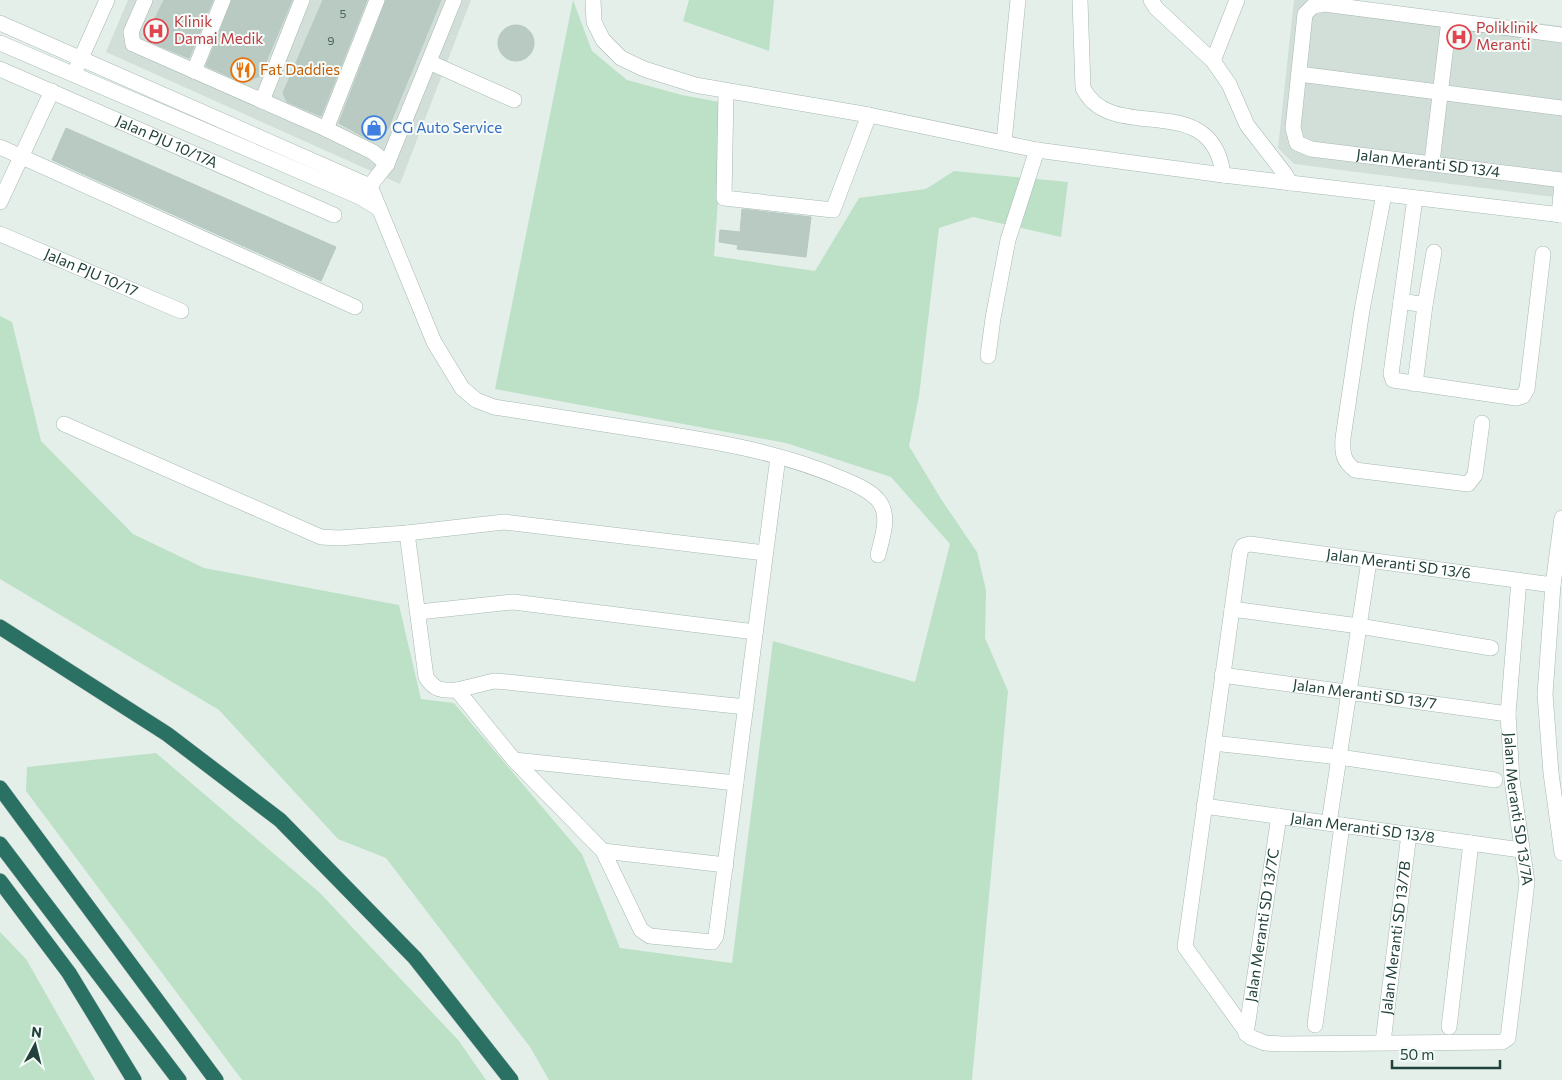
<svg xmlns="http://www.w3.org/2000/svg" width="1562" height="1080" viewBox="0 0 1562 1080" font-family="Commissioner,sans-serif">
  <style>
    .built { fill: #d2dfd9 }
    .green { fill: #bce1c6 }
    .building { fill: #b9cac3; stroke: #b6c9c1 }
    .lines { fill: none; stroke-linecap: round; stroke-linejoin: round }
    .minor-casing { stroke: #a6b8b2; stroke-width: 16 }
    .highway-casing { stroke: #c1cac8; stroke-width: 16 }
    .minor { stroke: #fff; stroke-width: 15 }
    .highway { stroke: #2b7163; stroke-width: 15 }
    .labels { text-anchor: middle; stroke-width: 4; stroke-linejoin: round; paint-order: stroke }
    .number-label { font-size: 12px; fill: #47645c }
    .health-label { font-size: 15px; fill: #be3a42; stroke: #f5fbf8; text-anchor: start }
    .food-label { font-size: 15px; fill: #c56008; stroke: #f5fbf8; text-anchor: start }
    .shop-label { font-size: 15px; fill: #366cbe; stroke: #f5fbf8; text-anchor: start }
    .street-label { font-size: 15px; fill: #21423a; stroke: #f5fbf8 }
  </style>
  <rect width="100%" height="100%" fill="#e4efea"/>
  <g class="built">
    <path d="M128,0H471L400,184L106,52Z"/>
    <path d="M1294,0H1337L1562,26V198L1294,164L1278,148Z"/>
  </g>
  <g class="green">
    <path d="M573,0L592,51L627,80L682,95L725,103L714,256L815,271L859,198L926,189L954,171L1068,182L1061,237L973,217L939,228L919,396L909,446L941,499L977,552L986,590L985,638L1008,691L972,1080H549L530,1047L386,858L338,839L219,710L0,579V316L12,322L41,441L133,534L204,568L399,605L421,699L454,703L582,854L620,948L732,963L773,641L915,682L950,544L891,477L786,443L495,389Z"/>
    <path d="M689,0H774L769,51L683,21Z"/>
    <path d="M156,753L320,893L459,1041L486,1080H242L26,791L27,767Z"/>
    <path d="M0,932L26,959L95,1080H0Z"/>
  </g>
  <g class="building">
    <path d="M164,0H213L189,58L155,44L149,31Z"/>
    <path d="M232,0H292L260,76L244,83L206,66Z"/>
    <path d="M323,0H367L321,116L287,102L283,93Z"/>
    <path d="M386,0H441L388,129L366,138L339,123Z"/>
    <circle cx="516" cy="43" r="18"/>
    <path d="M66,128L336,247L321,281L52,160Z"/>
    <path d="M742,209L811,217L806,257L737,249L738,245L719,242L720,230L740,232Z"/>
  </g>
  <g class="lines">
    <g class="minor-casing">
      <g id="minor">
        <path d="M145,0L131,32L133,44L326,129L373,152L387,164"/>
        <path d="M593,0L594,22L603,40L621,58L644,69L695,85L869,115L1037,150L1223,175L1562,215"/>
        <path d="M1080,0L1083,88C1111,146 1213,87 1223,175"/>
        <path d="M1151,0L1156,8L1213,61L1229,84L1247,125L1285,174L1290,183"/>
        <path d="M0,23L370,186L434,342L462,388L476,400L494,407C545,415 596,423 648,431C713,441 782,452 843,479C855,484 869,490 878,500C891,515 882,538 878,555"/>
        <path id="s1" d="M1562,35L1324,4L1313,6L1305,14L1293,128L1297,143L1311,149L1562,180"/>
        <path d="M0,43L360,197L378,208"/>
        <path d="M1213,61L1237,0"/>
        <path d="M429,62L514,100"/>
        <path d="M77,67L107,0"/>
        <path id="s2" d="M0,69L334,215"/>
        <path d="M194,71L223,0"/>
        <path d="M1299,74L1562,108"/>
        <path d="M726,92L724,198L833,210L869,115"/>
        <path d="M262,101L302,0"/>
        <path d="M326,129L377,0"/>
        <path d="M1004,142L1018,0"/>
        <path d="M0,147L355,307"/>
        <path d="M1432,162L1449,20"/>
        <path d="M365,192L387,164L454,0"/>
        <path d="M1384,194L1362,310L1343,438C1342,453 1343,461 1355,470L1468,484L1475,475L1482,423"/>
        <path d="M1415,198L1391,374L1393,380L1516,398L1523,396L1527,389L1543,254"/>
        <path d="M0,202L52,91"/>
        <path d="M1559,215L1562,183"/>
        <path id="s3" d="M0,234L181,311"/>
        <path d="M1401,301L1425,305L1434,252"/>
        <path d="M988,356L993,318L1008,240L1037,150"/>
        <path d="M1415,384L1425,305"/>
        <path d="M64,424L321,537L339,538L407,533L504,522L765,553"/>
        <path d="M1562,518L1553,585L1545,694L1551,773L1562,853"/>
        <path d="M407,533L426,677C434,690 442,691 457,690L514,760L603,851L641,930L650,936L712,942L716,936L778,457"/>
        <path id="s4" d="M1519,580L1508,714L1512,780L1527,882L1508,1038L1502,1042L1283,1044L1265,1043L1250,1037L1185,947L1240,552L1243,546L1250,544L1553,585"/>
        <path d="M1232,609L1359,626L1491,648"/>
        <path d="M419,612L513,602L755,632"/>
        <path id="s5" d="M1222,675L1508,714"/>
        <path d="M457,690L494,681L507,682L746,707"/>
        <path d="M1213,743L1339,757L1495,780"/>
        <path d="M514,760L736,783"/>
        <path id="s6" d="M1204,806L1521,850"/>
        <path d="M1329,823L1369,561"/>
        <path d="M603,851L726,865"/>
        <path d="M1315,1025L1342,825"/>
        <path d="M1449,1027L1471,843"/>
        <path id="s7" d="M1246,1034L1279,816"/>
        <path id="s8" d="M1383,1042L1409,834"/>
      </g>
    </g>
    <g class="highway-casing">
      <g id="highway">
        <path d="M0,627L167,734L280,820L415,958L511,1080"/>
        <path d="M0,788L216,1080"/>
        <path d="M0,844L179,1080"/>
        <path d="M0,881L69,973L134,1080"/>
      </g>
    </g>
    <use href="#minor" class="minor"/>
    <use href="#highway" class="highway"/>
  </g>
  <defs>
    <g id="hospital-ring" transform="scale(1.25)"><circle r="9.5" fill="#f5fbf8" stroke="#e0444e" stroke-width="1.5"/><path d="M-5-5h3v3.5h4V-5h3V5h-3V1.5h-4V5h-3Z" fill="#e0444e"/></g>
    <g id="restaurant-ring" transform="scale(1.25)"><circle r="9.5" fill="#f5fbf8" stroke="#e8710a" stroke-width="1.5"/><path d="M-5-6h1v4h1v-4h1v4h1v-4h1v5L-1.5 .5V6h-2V.5L-5-1ZM5-6V6H3V1.5H1.5Q1.5-4 5-6Z" fill="#e8710a"/></g>
    <g id="shop-ring" transform="scale(1.25)"><circle r="9.5" fill="#f5fbf8" stroke="#3f7fe0" stroke-width="1.5"/><path d="M-5-2.5h2.3a2.7 3.5 0 0 1 5.4 0H5L5.5 6h-11ZM-1.5-2.5h3a1.5 2.3 0 0 0-3 0Z" fill="#3f7fe0"/></g>
  </defs>
  <g fill-rule="evenodd">
    <use href="#hospital-ring" x="156" y="31"/>
    <use href="#hospital-ring" x="1459" y="37"/>
    <use href="#restaurant-ring" x="243" y="70"/>
    <use href="#shop-ring" x="374" y="128"/>
  </g>
  <g class="labels">
    <g class="number-label">
      <text x="343" y="18">5</text>
      <text x="331" y="45">9</text>
    </g>
    <g class="health-label">
      <text x="174" y="27">Klinik<tspan x="174" dy="17">Damai Medik</tspan></text>
      <text x="1476" y="33">Poliklinik<tspan x="1476" dy="17">Meranti</tspan></text>
    </g>
    <g class="food-label">
      <text x="260" y="75">Fat Daddies</text>
    </g>
    <g class="shop-label">
      <text x="392" y="133">CG Auto Service</text>
    </g>
    <g class="street-label">
      <text dy="5" stroke="none"><textPath href="#s2" startOffset="182">Jalan PJU 10/17A</textPath></text>
      <text dy="5" stroke="none"><textPath href="#s1" startOffset="526">Jalan Meranti SD 13/4</textPath></text>
      <text dy="5" stroke="none"><textPath href="#s3" startOffset="99">Jalan PJU 10/17</textPath></text>
      <text dy="5" stroke="none"><textPath href="#s4" startOffset="1395">Jalan Meranti SD 13/6</textPath></text>
      <text dy="5" stroke="none"><textPath href="#s5" startOffset="144">Jalan Meranti SD 13/7</textPath></text>
      <text dy="5" stroke="none"><textPath href="#s4" startOffset="230">Jalan Meranti SD 13/7A</textPath></text>
      <text dy="5" stroke="none"><textPath href="#s6" startOffset="160">Jalan Meranti SD 13/8</textPath></text>
      <text dy="5" stroke="none"><textPath href="#s7" startOffset="110">Jalan Meranti SD 13/7C</textPath></text>
      <text dy="5" stroke="none"><textPath href="#s8" startOffset="105">Jalan Meranti SD 13/7B</textPath></text>
    </g>
  </g>
  <g transform="translate(35 1045) rotate(7)" stroke="#f5fbf8" stroke-width="4" paint-order="stroke">
  <path d="M0-4L9 19L0 12L-9 19Z" fill="#21423a"/>
  <text y="-8" font-size="14" font-weight="bold" text-anchor="middle" fill="#21423a">N</text>
  </g>
  <path d="M1392 1060v8h108v-8" fill="none" stroke="#21423a" stroke-width="2.5"/>
  <text x="1400" y="1060" font-size="15" fill="#21423a" stroke="#f5fbf8" stroke-width="4" paint-order="stroke">50 m</text>
</svg>
